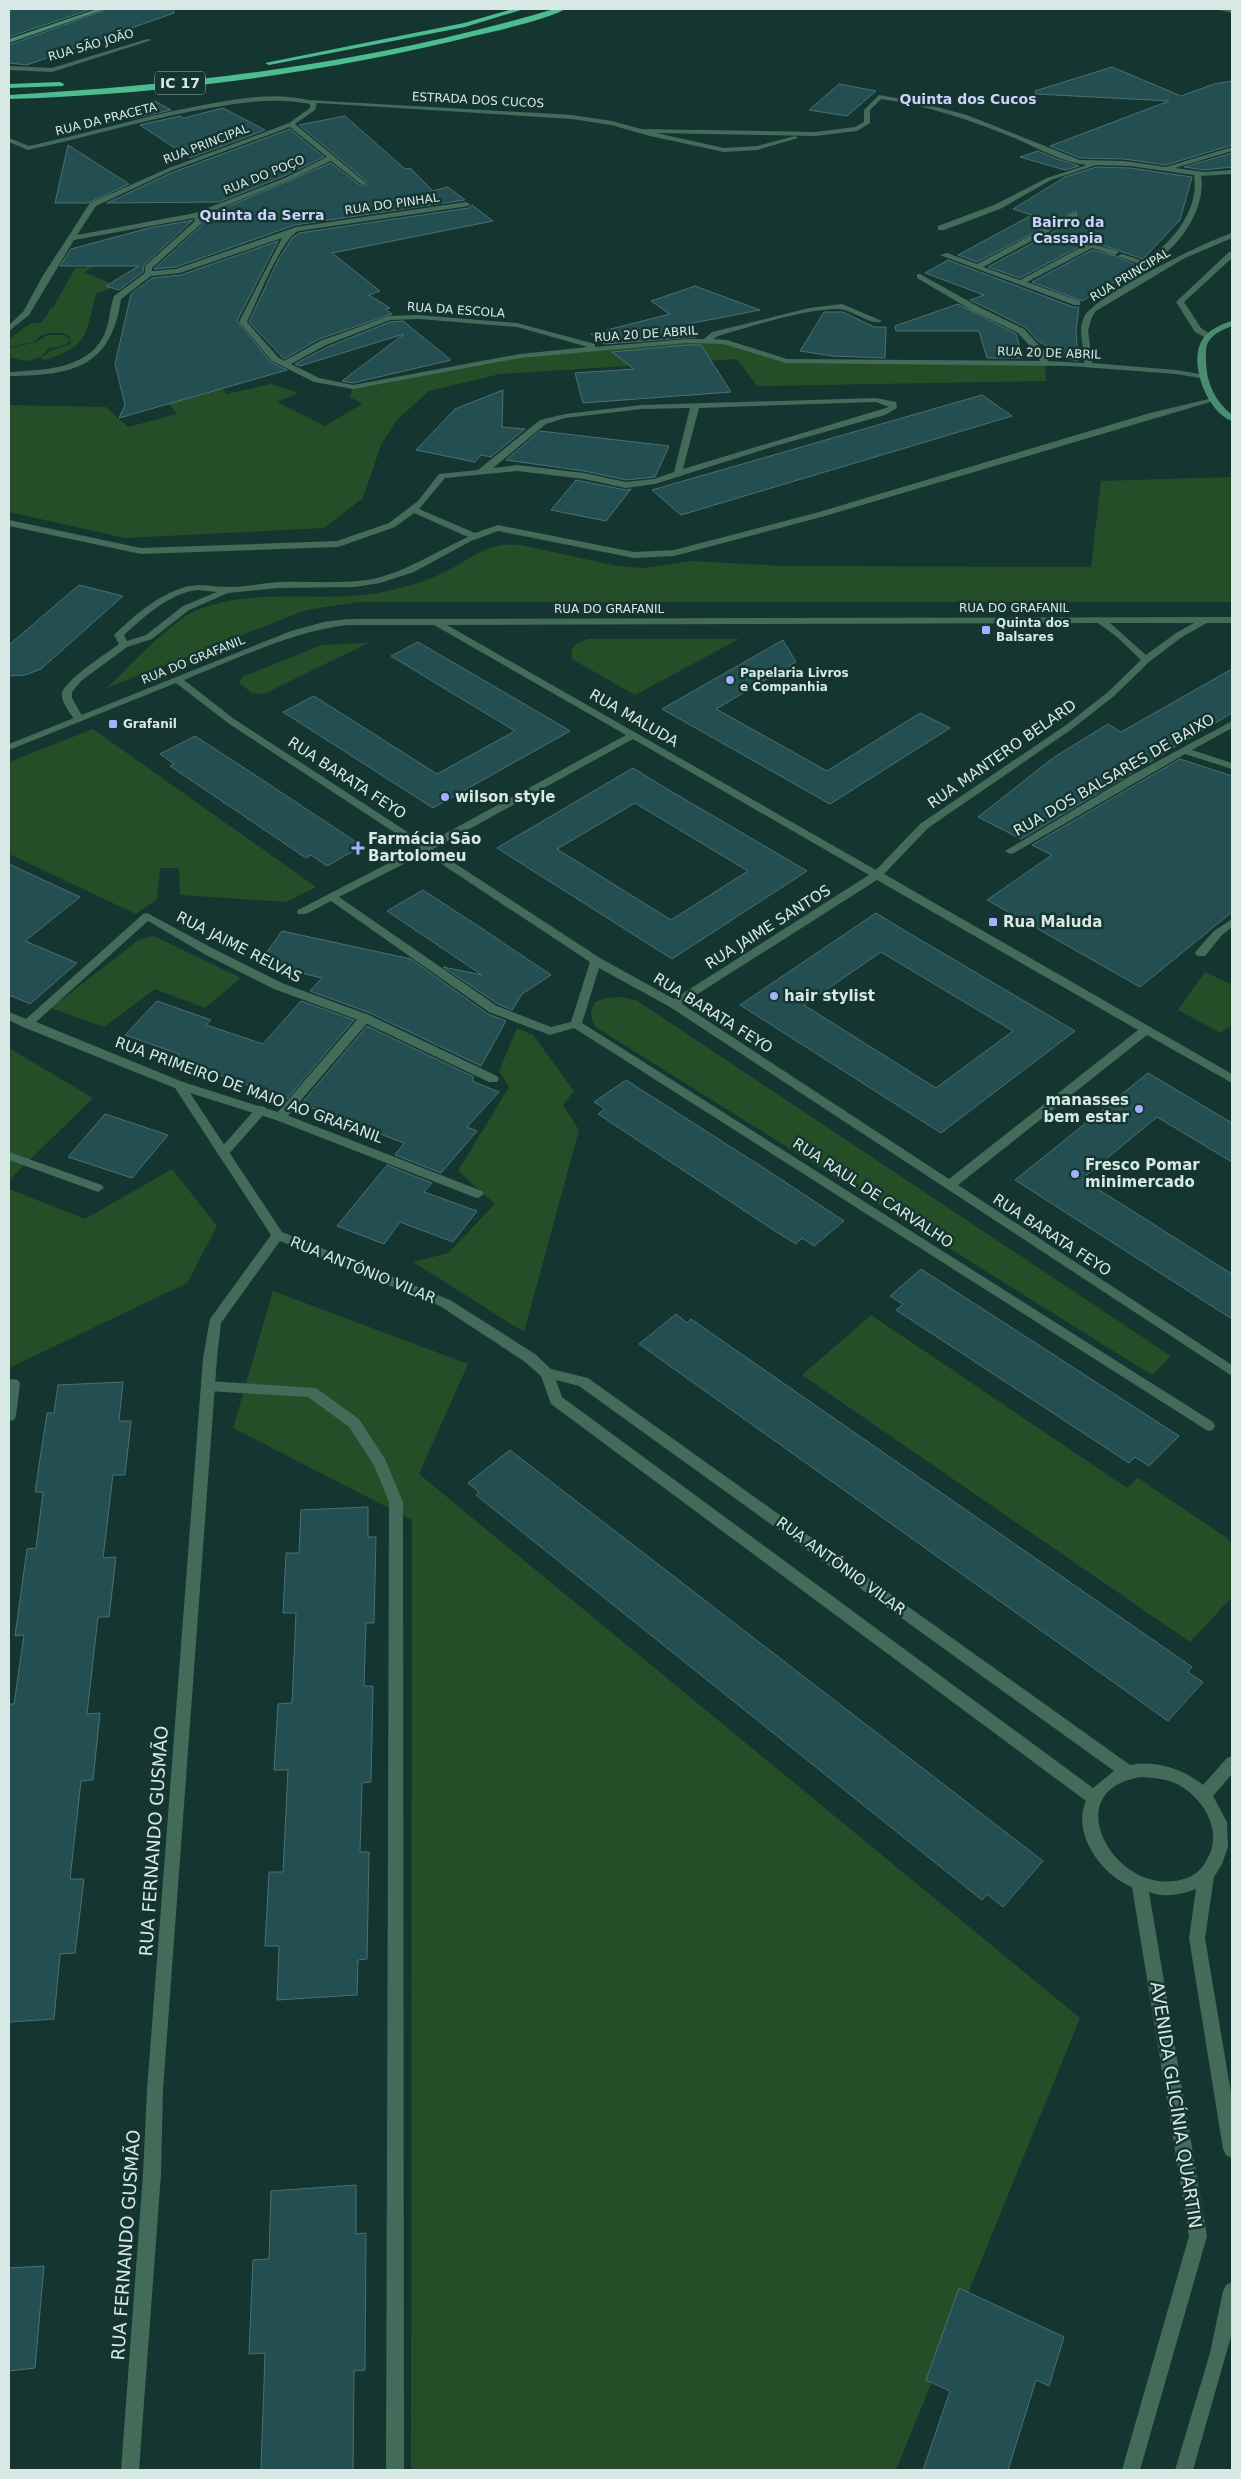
<svg xmlns="http://www.w3.org/2000/svg" width="1241" height="2479" viewBox="0 0 1241 2479" font-family="'DejaVu Sans',sans-serif">
  <style>
    .green { fill: #244e28 }
    .building { fill: #234f52; stroke: #4d6f72; fill-rule: evenodd }
    .lines { fill: none; stroke-linecap: round; stroke-linejoin: round }
    .lane { fill: #426b59; fill-rule: evenodd }
    .street { fill: #426b59; fill-rule: evenodd }
    .secondary { fill: #498c70; fill-rule: evenodd }
    .highway { fill: #4dbc91; fill-rule: evenodd }
    .poi-dot { fill: #a5b1fc; stroke: #153530; stroke-width: 2 }
    .labels { text-anchor: middle; stroke-width: 5; stroke-linejoin: round; paint-order: stroke }
    .far-street-label { font-size: 12px; fill: #d7e8e5; stroke: #153530 }
    .far-poi-label { font-size: 12px; font-weight: bold; fill: #d7e8e5; stroke: #153530; text-anchor: start }
    .shield { fill: #153530; stroke: #9db2af; stroke-width: 1 }
    .shield-label { font-size: 14px; font-weight: bold; fill: #d7e8e5 }
    .far-neighbourhood-label { font-size: 14px; font-weight: bold; fill: #cad2fd; stroke: #153530 }
    .street-label { font-size: 15px; fill: #d7e8e5; stroke: #153530 }
    .poi-label { font-size: 15px; font-weight: bold; fill: #d7e8e5; stroke: #153530; text-anchor: start }
    .near-street-label { font-size: 18px; fill: #d7e8e5; stroke: #153530 }
  </style>
  <rect width="100%" height="100%" fill="#153530"/>
  <g class="green">
    <path d="M88,265L95,266L84,272L110,283L106,286L112,288L96,294C85,336 89,346 45,360L40,357L27,361L11,358L9,350L11,348L37,342L47,335H64L70,340L69,342L60,347L49,348L41,357L52,350L71,344L69,336L63,333H50L40,336L34,342L10,347L9,339L31,323H41L50,311L48,310L53,308L75,268H85Z"/>
    <path d="M179,340L227,394L271,384L298,393L277,402L325,426L362,404L350,397L353,387L520,356L687,341L724,342L786,361L1045,363L1046,381L757,386L737,359L500,374L429,391L396,421L381,445L363,498L324,528L125,538L9,512V405L106,407L128,427L177,414L127,352Z"/>
    <path d="M1232,477V602H359L306,610L107,688C128,668 170,622 195,611C255,585 325,605 387,591C406,587 427,581 445,572C473,558 487,541 521,545L617,566L644,568L692,561L783,566L1091,567L1101,481Z"/>
    <path d="M588,639H739L635,695L572,659V649L577,643Z"/>
    <path d="M368,643L264,694L252,693L239,683L242,677L322,645Z"/>
    <path d="M93,729L316,887L286,902L180,895L179,868H160L157,899L136,914L9,854V762Z"/>
    <path d="M154,936L241,978L205,1008L155,989L104,1027L51,1008L140,939Z"/>
    <path d="M1205,972L1232,985V1025L1221,1033L1178,1010Z"/>
    <path d="M620,997L636,1000L1171,1356L1152,1375L597,1028C589,1019 590,1013 595,1002L605,998Z"/>
    <path d="M517,1028L533,1035L574,1091L563,1105L579,1130L524,1332L413,1262L448,1253L495,1204L458,1171L509,1087L499,1071Z"/>
    <path d="M9,1048L93,1098L9,1180Z"/>
    <path d="M172,1169L217,1226L187,1283L9,1368V1189L85,1219Z"/>
    <path d="M273,1291L468,1364L419,1474L1080,2018L896,2470H411L412,1520L233,1428Z"/>
    <path d="M871,1315L1127,1488L1138,1478L1227,1538L1232,1545V1597L1190,1642L802,1375Z"/>
  </g>
  <g class="building">
    <path d="M9,9H92L9,37Z"/>
    <path d="M107,9H174V13L27,65L9,63V45Z"/>
    <path d="M1112,67L1181,96L1214,84L1232,81V145L1166,165L1124,159L1080,158L1050,146L1169,101L1036,94L1035,91Z"/>
    <path d="M839,84L876,91L847,116L809,110Z"/>
    <path d="M155,101L171,110L131,119L119,111Z"/>
    <path d="M223,108L265,130L190,158L140,125L180,116L184,118Z"/>
    <path d="M345,116L405,169L410,168L433,191L448,187L465,200L295,225L176,267L154,269L203,224V217L331,163L360,185H366V181L299,125Z"/>
    <path d="M290,129L324,157L284,176L219,202L107,203L171,173Z"/>
    <path d="M68,145L129,184L88,203H55Z"/>
    <path d="M1038,151L1057,159L1079,166L1065,170L1020,157Z"/>
    <path d="M1232,153V167L1204,170L1184,167Z"/>
    <path d="M1096,167L1130,168L1192,177L1180,220L1143,259L1090,241L1020,278L988,267L1077,219L1076,211L977,262L958,255L1032,215L1013,209L1065,177Z"/>
    <path d="M472,205L493,221L332,253L380,291L369,295L390,308L385,309L392,314L319,339L284,359L249,322L278,260L292,238L299,233L469,208Z"/>
    <path d="M193,220L144,265L143,272L119,290L106,286L139,266H60L71,249L149,228Z"/>
    <path d="M278,241L237,321L271,362L287,370L119,418L125,405L115,364L131,294L152,278L181,275Z"/>
    <path d="M1092,250L1116,256L1140,267L1082,301L1032,282Z"/>
    <path d="M948,260L1073,307H1079L1076,330L1078,361L1072,360L1038,341L1025,327L970,300L984,295L925,273Z"/>
    <path d="M695,286L760,310L688,324L696,337L604,344L591,334L670,314L651,301Z"/>
    <path d="M958,304L1016,334L1023,358H987L979,331H896L895,326Z"/>
    <path d="M824,312H843L874,327H886L885,358L832,356L800,351Z"/>
    <path d="M403,321L451,360L353,383L342,381L404,334L300,366L295,364L327,347L390,322Z"/>
    <path d="M687,345H701L731,392L583,403L575,373L634,369L612,352Z"/>
    <path d="M503,390L502,427L525,429L491,457L481,455L475,462L416,450L455,409Z"/>
    <path d="M982,395L1012,416L681,515L652,490Z"/>
    <path d="M540,431L669,446L655,477L626,480L584,471L506,460Z"/>
    <path d="M576,480L626,490L631,489L606,521L551,510Z"/>
    <path d="M79,585L123,596L41,669L25,675L9,676V645Z"/>
    <path d="M783,640L796,662L716,709L827,771L920,713L950,728L830,804L662,709Z"/>
    <path d="M418,642L550,719L570,731L433,808L283,712L314,696L437,774L515,731L391,656Z"/>
    <path d="M1232,669V713L1021,839L978,817L1053,758L1108,724L1121,732Z"/>
    <path d="M195,736L258,777L362,846L327,866L311,855L306,858L170,766L174,764L160,754Z"/>
    <path d="M1180,759L1232,776V912L1140,987L987,900L1052,855L1032,845Z"/>
    <path d="M633,768L657,783L807,871L672,959L497,848ZM635,803L748,871L671,920L557,849Z"/>
    <path d="M9,864L80,897L25,941L77,963L30,1004L9,995Z"/>
    <path d="M423,890L481,928L551,975L522,994L512,1010L498,1004L443,967L482,975L387,911Z"/>
    <path d="M876,913L902,929L1075,1031L941,1133L740,1005ZM881,952L1013,1031L936,1088L804,1005Z"/>
    <path d="M282,931L411,959L488,1014L506,1021L481,1066L370,1013L310,991L322,978L259,963Z"/>
    <path d="M157,1001L211,1020L206,1025L263,1044L301,1001L354,1020L287,1099L174,1059L179,1054L125,1035Z"/>
    <path d="M367,1026L474,1077L472,1081L499,1092L467,1127L477,1131L441,1173L395,1155L404,1143L301,1104Z"/>
    <path d="M1148,1073L1232,1123V1162L1157,1117L1082,1179L1232,1274V1319L1015,1180Z"/>
    <path d="M626,1080L770,1172L844,1221L814,1246L802,1238L796,1244L775,1231L598,1114L605,1109L594,1102Z"/>
    <path d="M105,1114L168,1135L132,1178L68,1157Z"/>
    <path d="M387,1165L432,1183L424,1192L477,1211L453,1242L400,1222L384,1244L337,1226Z"/>
    <path d="M921,1269L1088,1377L1179,1436L1149,1466L1135,1457L1129,1463L896,1310L903,1304L890,1296Z"/>
    <path d="M676,1314L687,1323L691,1319L1192,1667L1188,1672L1203,1682L1168,1721L639,1344Z"/>
    <path d="M123,1382L119,1421H131L125,1475H113L103,1558L116,1557L109,1617H98L87,1714L100,1713L93,1780L81,1781L70,1879H84L75,1953L60,1954L54,2019L9,2022V1704H14L24,1635L15,1636L27,1549L36,1548L43,1492H35L47,1413H54L58,1385Z"/>
    <path d="M510,1450L672,1575L1043,1861L1003,1907L987,1894L982,1900L476,1495L479,1492L468,1483Z"/>
    <path d="M368,1507V1537H376L374,1623H366L364,1686H373L371,1782L362,1783L360,1852H369L367,1959L358,1960L357,1995L277,2000L279,1946H265L269,1872H283L288,1770H274L278,1704L292,1703L296,1613H283L286,1553H299L301,1510Z"/>
    <path d="M356,2185V2234L366,2233L365,2370L354,2371L353,2470H261L265,2353L249,2354L253,2260L269,2259L271,2191Z"/>
    <path d="M44,2266L35,2368L9,2371V2268Z"/>
    <path d="M959,2288L1064,2337L1049,2386L1036,2380L1008,2470H923L950,2391L926,2380Z"/>
  </g>
  <g class="lines">
    <g class="lane">
      <path d="M876,398L896,402L897,408L885,415L775,446L655,484L626,488L584,479L517,471L445,478L419,509L475,533L498,525L634,552L674,550L819,512L1150,413L1213,398L1217,400L825,516L674,556L634,558L498,531L471,541L414,572L380,583L355,587L278,588L228,593L189,610L152,639L127,647L81,681L72,692V698L84,719L79,722L76,721C71,715 60,701 62,693C65,680 107,653 119,644L114,635L116,633C136,614 158,595 185,587C200,583 215,587 230,587C247,587 263,583 279,582C308,581 338,584 367,580C404,574 434,552 468,537L414,513L395,527L338,547L141,554L9,526V520L141,548L337,541L389,523L418,501L439,474L478,470L540,420L565,414L642,405ZM876,402L889,407L683,469L699,408ZM690,408L674,472L654,479L626,482L584,473L517,465L493,468L546,424L565,418L642,409ZM198,590L217,592L183,606L146,635L127,641L124,635C144,617 169,593 198,590Z"/>
      <path d="M365,1014L369,1015L371,1018L369,1021L284,1120H276L274,1117L276,1114L361,1015Z"/>
      <path d="M261,1106L265,1107L267,1110L265,1113L227,1156H219L217,1153L219,1150L257,1107Z"/>
      <path d="M13,1379L18,1380L20,1384L16,1416L14,1420L9,1421V1380Z"/>
      <path d="M208,1381L316,1388L359,1419L385,1459L403,1502L404,2470H386L389,1502L374,1465L349,1427L308,1397L208,1391L203,1390L201,1386L203,1382Z"/>
    </g>
    <g class="street">
      <path d="M1215,9H1232V13Z"/>
      <path d="M147,39L152,40L52,72L9,70V66L52,68Z"/>
      <path d="M879,95L914,101L967,115L1080,160L1124,161L1166,167L1232,147V151L1175,168L1204,172L1232,170V174L1201,176C1207,210 1175,255 1144,266L1118,256L1122,254L1143,261C1171,245 1200,210 1194,175L1130,166L1096,165L1051,180L1000,209L944,230H938V226L994,205L1047,178L1087,165C1060,162 1037,147 1012,137C970,120 926,105 881,99L870,110V123L857,131L815,136L656,133L724,148L757,146L795,136L798,138L757,150L724,152L650,136L611,125L572,119L317,103L315,110L295,124L365,182V184H361L331,161L289,180L201,216L202,223L152,268V271L176,269L296,227L466,202L470,204L469,206L298,231C280,241 257,301 247,322L278,357L284,361L320,341L389,316L419,315L517,323L595,344V347L687,339H704L712,332L809,308L842,304L882,321C873,327 851,309 839,309C802,309 754,326 718,336L713,339L727,340L787,359L1040,361L1038,355L1018,333L973,311L917,278V274H920L979,307L1024,329L1045,352L1048,361L1084,363C1085,348 1077,332 1084,317C1094,296 1206,241 1232,233V238L1185,258L1096,311L1092,317L1088,330L1092,363L1176,370L1206,375V379L1176,374L1069,366L786,363L723,344L687,343L520,358L353,389L314,382L272,361L239,322L282,238L180,273L151,276L121,299C111,369 71,375 9,376V372C41,370 86,370 103,337C110,324 109,310 114,296L145,273V266L195,221L194,218L74,240L29,315L9,331V325L23,312L42,277L90,203L169,168L289,123L310,108V104C271,96 232,104 193,111C137,122 83,138 28,150L9,142V138L29,146C84,134 138,118 193,107C231,100 270,91 308,100L572,115L612,121L641,129L815,132L855,127L864,122V110ZM290,127L327,157L285,178L195,213L77,235L96,206L173,170ZM419,319L517,327L588,347L520,354L353,385L319,378L291,364L326,345L390,320Z"/>
      <path d="M1073,213H1076V217L983,267L1020,280L1089,243L1117,251L1118,253L1114,255L1092,248L1027,282L1080,301V305H1074L940,255L947,253L977,264Z"/>
      <path d="M1229,252H1232V258L1184,302L1201,328L1213,336L1206,338L1195,332L1176,302Z"/>
      <path d="M1232,617V623H1207L1182,637L1149,662L1114,696L1072,729L928,828L884,874L1232,1074V1083L1147,1035L958,1185L1232,1365V1376L670,1007L599,968L582,1023L1213,1422L1215,1426L1213,1430L1208,1431L574,1028L550,1035L489,1012L331,901L306,914H298L297,912L298,910L418,848L228,723L176,683L9,750V744L291,631L324,622L347,619ZM1098,623L1117,637L1141,660L1108,692L1066,725L920,824L876,870L447,625ZM1110,623H1194L1176,633L1146,655ZM347,625H434L626,735L426,844L234,719L184,680C237,659 290,632 347,625ZM633,739L869,875L674,999L600,958L433,849ZM425,853L590,962L571,1022L551,1027L497,1006L339,897ZM877,880L1138,1030L949,1179L682,1004Z"/>
      <path d="M1232,721V728L1192,750L1232,763V769L1185,754L1014,853L1010,854L1005,851L1130,776Z"/>
      <path d="M147,913L214,949L282,983L369,1015L497,1076L499,1079L497,1082H489L361,1021L274,989L206,955L148,921L36,1022L183,1082L284,1114L482,1191L484,1194L478,1198L474,1197L276,1120L190,1093L282,1232L450,1300L535,1354L551,1369L588,1378L1130,1765C1156,1760 1183,1769 1203,1785L1227,1758L1232,1756V1774L1213,1796L1227,1822L1228,1847L1222,1864L1214,1877L1205,1938L1232,2099V2158L1226,2155L1223,2149L1189,1938L1196,1889C1181,1895 1164,1898 1149,1892L1207,2236L1140,2470H1122L1189,2236L1132,1887C1102,1876 1071,1833 1086,1801L551,1404L541,1376L525,1362L440,1306L280,1241L221,1323L217,1358L163,2090L161,2174L139,2470H121L143,2174L147,2090L203,1358L210,1319L271,1235L175,1088L23,1027L9,1020V1012L26,1019L143,914ZM556,1380L579,1386L1114,1771L1093,1788L562,1397ZM1142,1777C1154,1778 1168,1779 1179,1785C1205,1800 1224,1833 1206,1861C1202,1869 1195,1875 1187,1878C1118,1903 1052,1789 1142,1777Z"/>
      <path d="M1232,919V927L1222,935L1205,956H1197L1195,953L1197,950L1214,931Z"/>
      <path d="M9,1152L102,1185L104,1188L98,1192L9,1160Z"/>
      <path d="M1232,2282V2333L1193,2470H1175L1210,2353L1223,2291L1226,2285Z"/>
    </g>
    <g class="secondary">
      <path d="M97,9H105L9,43V39Z"/>
      <path d="M1232,321V326C1224,329 1214,333 1209,341C1205,346 1206,354 1206,360C1206,383 1215,401 1232,415V421C1208,413 1189,365 1201,342C1206,331 1221,324 1232,321Z"/>
    </g>
    <g class="highway">
      <path d="M513,9H524L465,27L269,65L265,63L464,23Z"/>
      <path d="M554,9H565C552,18 496,31 478,35C325,73 167,94 9,99V95C197,84 373,63 554,9Z"/>
      <path d="M60,82L64,84L63,86L9,88V84Z"/>
    </g>
  </g>
  <g class="poi-dot">
    <rect x="981" y="625" width="10" height="10" rx="2.5"/>
    <circle cx="730" cy="680" r="5"/>
    <rect x="108" y="719" width="10" height="10" rx="2.5"/>
    <circle cx="445" cy="797" r="5"/>
    <path d="M355.5 840.5h5v5h5v5h-5v5h-5v-5h-5v-5h5z"/>
    <rect x="988" y="917" width="10" height="10" rx="2.5"/>
    <circle cx="774" cy="996" r="5"/>
    <circle cx="1139" cy="1109" r="5"/>
    <circle cx="1075" cy="1174" r="5"/>
  </g>
  <g class="labels">
    <g class="far-street-label">
      <text transform="translate(91 45) rotate(-16)" y="4">RUA SÃO JOÃO</text>
      <text transform="translate(478 100) rotate(3)" y="4">ESTRADA DOS CUCOS</text>
      <text transform="translate(106 119) rotate(-14)" y="4">RUA DA PRACETA</text>
      <text transform="translate(206 144) rotate(-21)" y="4">RUA PRINCIPAL</text>
      <text transform="translate(264 175) rotate(-22)" y="4">RUA DO POÇO</text>
      <text transform="translate(392 204) rotate(-8)" y="4">RUA DO PINHAL</text>
      <text transform="translate(1130 275) rotate(-31)" y="4">RUA PRINCIPAL</text>
      <text transform="translate(456 310) rotate(4)" y="4">RUA DA ESCOLA</text>
      <text transform="translate(646 334) rotate(-4)" y="4">RUA 20 DE ABRIL</text>
      <text transform="translate(1049 353) rotate(2)" y="4">RUA 20 DE ABRIL</text>
      <text x="1014" y="612">RUA DO GRAFANIL</text>
      <text x="609" y="613">RUA DO GRAFANIL</text>
      <text transform="translate(193 660) rotate(-22)" y="4">RUA DO GRAFANIL</text>
    </g>
    <g class="far-poi-label">
      <text x="996" y="627">Quinta dos<tspan x="996" dy="14">Balsares</tspan></text>
      <text x="740" y="677">Papelaria Livros<tspan x="740" dy="14">e Companhia</tspan></text>
      <text x="123" y="728">Grafanil</text>
    </g>
    <rect class="shield" x="155" y="71.5" width="50" height="23" rx="4"/>
    <g class="shield-label">
      <text x="180" y="88">IC 17</text>
    </g>
    <g class="far-neighbourhood-label">
      <text x="968" y="104">Quinta dos Cucos</text>
      <text x="262" y="220">Quinta da Serra</text>
      <text x="1068" y="227">Bairro da<tspan x="1068" dy="16">Cassapia</tspan></text>
    </g>
    <g class="street-label">
      <text transform="translate(634 718) rotate(30)" y="5">RUA MALUDA</text>
      <text transform="translate(1002 754) rotate(-35)" y="5">RUA MANTERO BELARD</text>
      <text transform="translate(1114 775) rotate(-30)" y="5">RUA DOS BALSARES DE BAIXO</text>
      <text transform="translate(347 778) rotate(33)" y="5">RUA BARATA FEYO</text>
      <text transform="translate(768 927) rotate(-32)" y="5">RUA JAIME SANTOS</text>
      <text transform="translate(239 947) rotate(27)" y="5">RUA JAIME RELVAS</text>
      <text transform="translate(713 1013) rotate(32)" y="5">RUA BARATA FEYO</text>
      <text transform="translate(249 1090) rotate(20)" y="5">RUA PRIMEIRO DE MAIO AO GRAFANIL</text>
      <text transform="translate(873 1193) rotate(33)" y="5">RUA RAUL DE CARVALHO</text>
      <text transform="translate(1052 1235) rotate(33)" y="5">RUA BARATA FEYO</text>
      <text transform="translate(363 1270) rotate(22)" y="5">RUA ANTÓNIO VILAR</text>
      <text transform="translate(841 1566) rotate(36)" y="5">RUA ANTÓNIO VILAR</text>
    </g>
    <g class="poi-label">
      <text x="455" y="802">wilson style</text>
      <text x="368" y="844">Farmácia São<tspan x="368" dy="17">Bartolomeu</tspan></text>
      <text x="1003" y="927">Rua Maluda</text>
      <text x="784" y="1001">hair stylist</text>
      <text x="1129" y="1105" text-anchor="end">manasses<tspan x="1129" dy="17">bem estar</tspan></text>
      <text x="1085" y="1170">Fresco Pomar<tspan x="1085" dy="17">minimercado</tspan></text>
    </g>
    <g class="near-street-label">
      <text transform="translate(154 1841) rotate(-86)" y="6">RUA FERNANDO GUSMÃO</text>
      <text transform="translate(1176 2105) rotate(81)" y="6">AVENIDA GLICÍNIA QUARTIN</text>
      <text transform="translate(126 2245) rotate(-86)" y="6">RUA FERNANDO GUSMÃO</text>
    </g>
  </g>
  <rect width="1241" height="2479" fill="none" stroke="#d7e8e5" stroke-width="20"/>
</svg>
